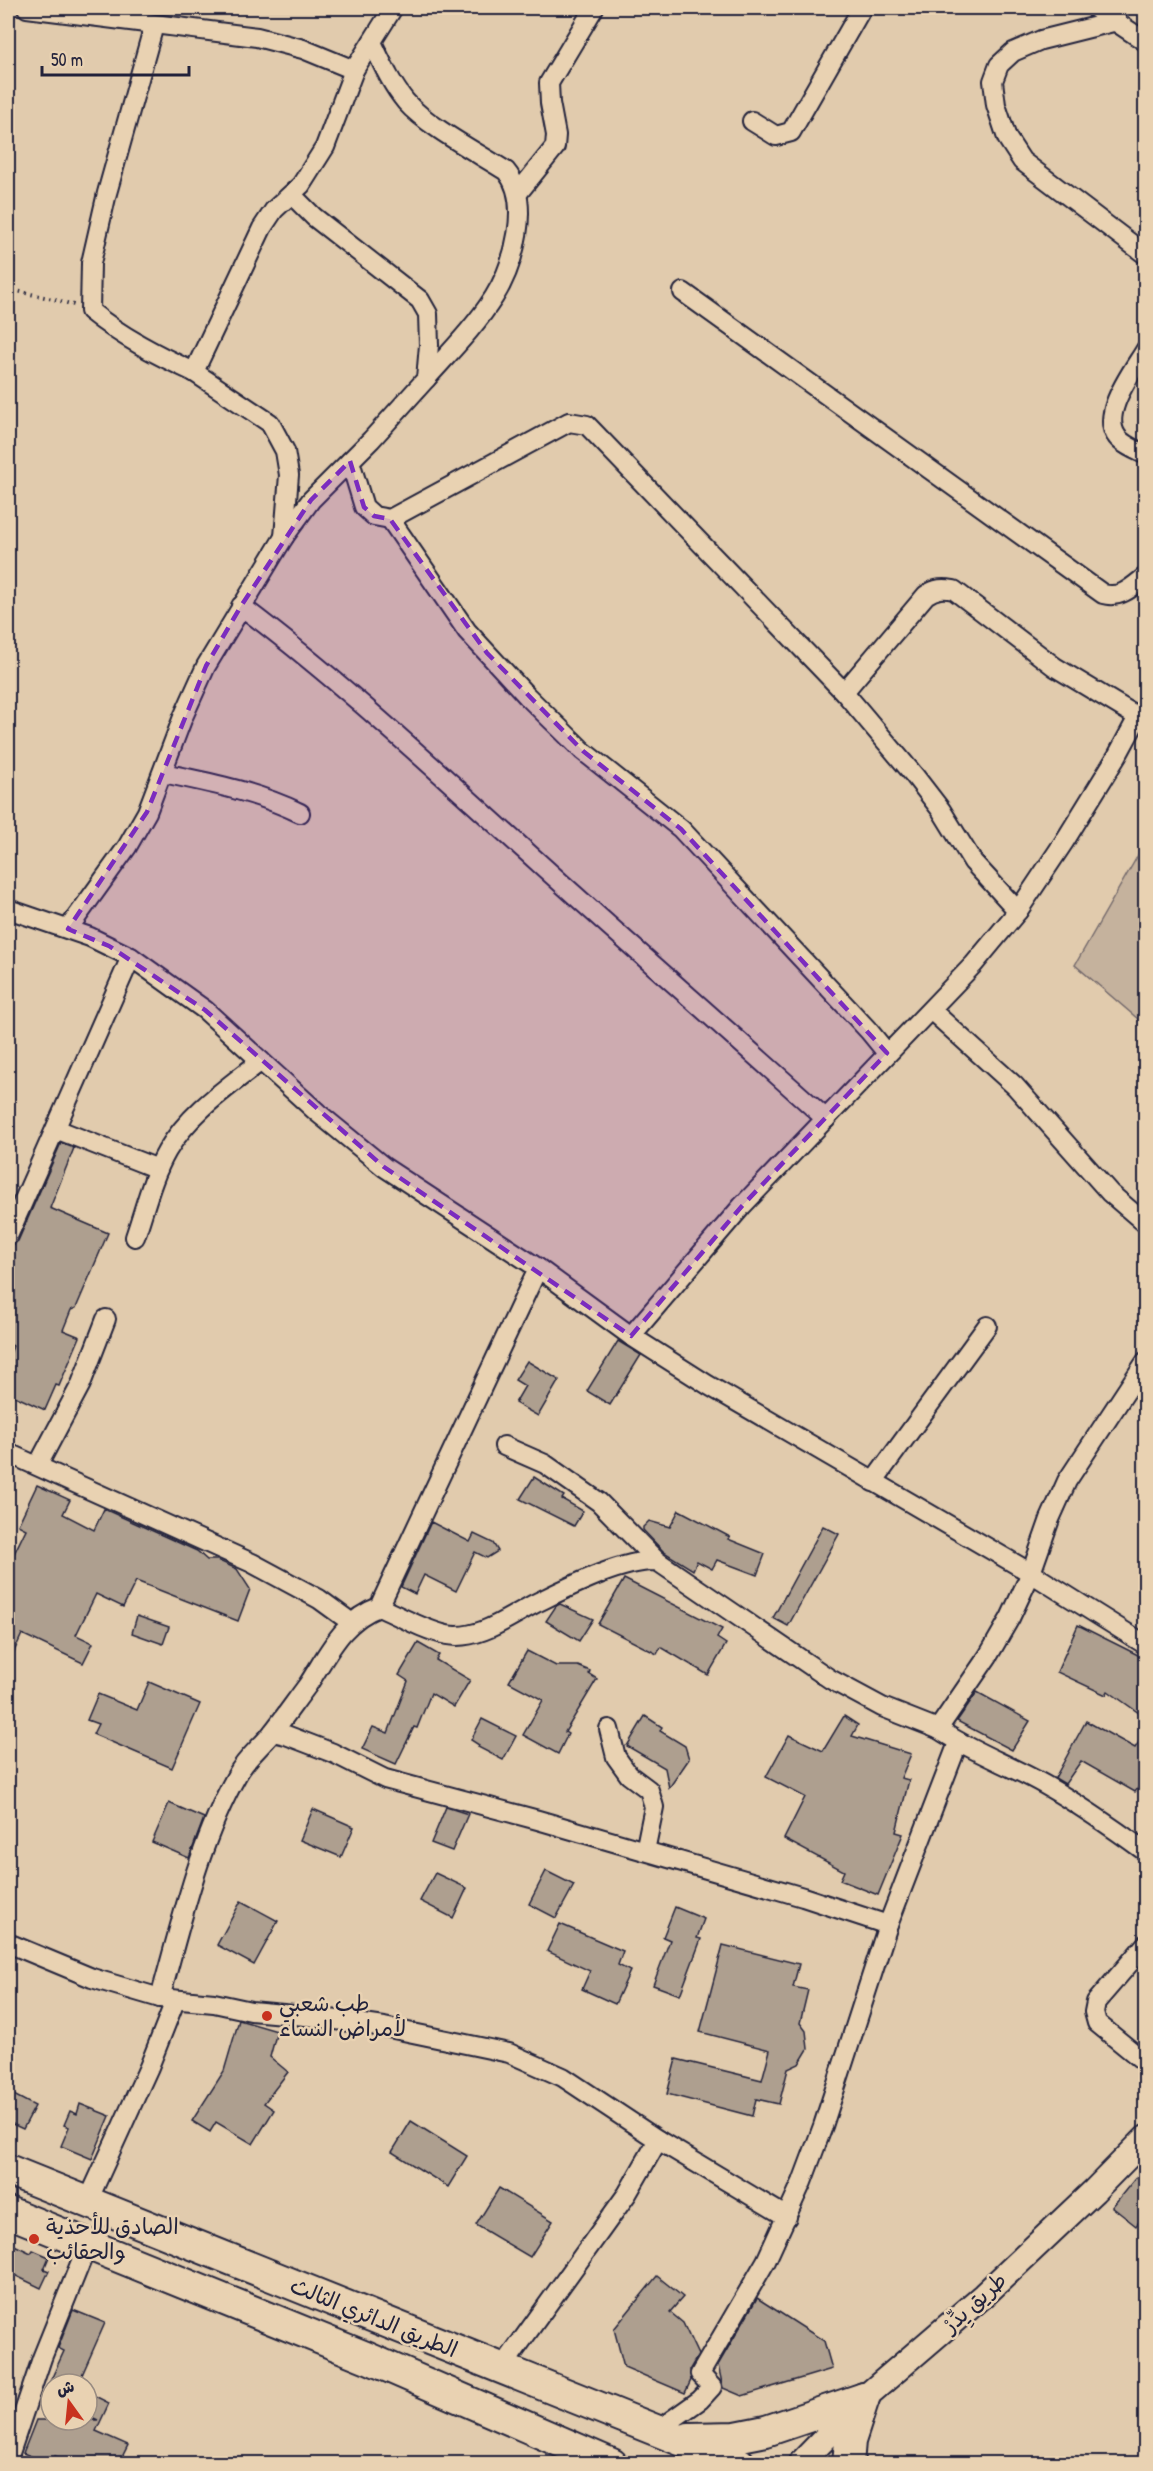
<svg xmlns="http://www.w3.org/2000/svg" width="1153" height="2471" viewBox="0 0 1153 2471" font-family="'Patrick Hand','Playpen Sans Arabic',sans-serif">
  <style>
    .green { fill: #c5b29d; stroke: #746a6c; stroke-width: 1.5 }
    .building { fill: #ae9f8f; stroke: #22223b; stroke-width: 1.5 }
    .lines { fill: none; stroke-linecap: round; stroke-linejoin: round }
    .minor-casing { stroke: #22223b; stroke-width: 22 }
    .tertiary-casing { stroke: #22223b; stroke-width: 28 }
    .primary-casing { stroke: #22223b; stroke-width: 34 }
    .path { stroke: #22223b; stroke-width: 4; stroke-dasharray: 1.5 4.5; stroke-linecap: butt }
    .minor { stroke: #e9d2b2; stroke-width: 18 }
    .tertiary { stroke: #e9d2b2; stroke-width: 24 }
    .primary { stroke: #e9d2b2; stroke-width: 30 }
    .marked { fill: #7b2cbf; fill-opacity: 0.2; stroke: #7b2cbf; stroke-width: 4.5; stroke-dasharray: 12 8; stroke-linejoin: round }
    .poi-dot { fill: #c8321e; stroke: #e9d2b2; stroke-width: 2 }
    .labels { text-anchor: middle; stroke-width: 5; stroke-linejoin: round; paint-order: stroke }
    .poi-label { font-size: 22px; fill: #22223b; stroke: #e9d2b2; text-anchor: start }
    .street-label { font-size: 22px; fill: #22223b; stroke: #e9d2b2 }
  </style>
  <rect width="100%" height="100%" fill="#e1cbad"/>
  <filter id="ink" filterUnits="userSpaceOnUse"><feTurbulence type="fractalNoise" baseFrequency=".0167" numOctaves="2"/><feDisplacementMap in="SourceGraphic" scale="12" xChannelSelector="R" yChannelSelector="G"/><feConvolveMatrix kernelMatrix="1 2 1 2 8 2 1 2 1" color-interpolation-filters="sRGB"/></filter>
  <g filter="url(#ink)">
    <path class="green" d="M1145,843L1146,1025H1145L1075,965Z"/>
    <g class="building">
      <path d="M61,1143L74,1148L50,1208L108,1233L76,1308L71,1310L63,1330L80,1337L59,1386L56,1385L45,1410L8,1393V1359L13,1346L8,1343V1253L10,1247L18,1241Z"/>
      <path d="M618,1341L641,1355L610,1405L587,1391Z"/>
      <path d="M527,1361L559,1380L538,1416L515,1403L525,1386L515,1380Z"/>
      <path d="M534,1477L564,1496L562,1499L583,1511L574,1526L520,1499Z"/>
      <path d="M37,1485L70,1500L63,1514L94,1530L104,1509L197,1551L207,1560H217L237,1569L250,1589L238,1621L136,1581L123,1607L96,1594L76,1635L93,1643L83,1663L22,1634L8,1665V1566L26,1529L18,1525Z"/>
      <path d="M679,1510L730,1537L728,1539L765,1554L757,1575L717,1560L712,1569L697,1561L693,1570L664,1552L643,1530V1527L649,1521L670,1527Z"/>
      <path d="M431,1522L470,1542L474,1534L493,1543L498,1551L487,1558L475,1552L456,1591L424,1575L415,1594L401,1587Z"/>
      <path d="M823,1526L839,1534L788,1626L773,1618Z"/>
      <path d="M624,1579L722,1629L717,1638L726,1644L708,1675L661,1647L657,1654L598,1624Z"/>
      <path d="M560,1604L593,1619L579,1641L546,1621L556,1606Z"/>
      <path d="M137,1616L169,1627L163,1644L132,1633Z"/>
      <path d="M1078,1625L1146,1659V1718L1108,1691L1106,1695L1057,1672Z"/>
      <path d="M418,1643L439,1655L436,1660L470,1680L454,1707L431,1693L417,1728L414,1727L396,1764L362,1749L373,1727L388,1733L408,1681L399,1675Z"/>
      <path d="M527,1651L556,1666H578L590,1671L589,1674L597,1679L565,1732L568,1734L558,1754L523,1735L543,1700L509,1682Z"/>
      <path d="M149,1682L200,1704L172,1768L93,1734L98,1724L87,1720L98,1694L137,1710Z"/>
      <path d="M977,1692L1030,1721L1012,1750L957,1721Z"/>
      <path d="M645,1716L662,1727L660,1731L685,1746L689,1759L669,1788L665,1768L627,1746Z"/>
      <path d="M844,1716L858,1725L852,1736L911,1754L901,1778L909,1780L896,1832L903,1834L878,1895L840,1880L844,1871L784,1839L805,1797L766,1777L789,1735L823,1751Z"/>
      <path d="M482,1719L516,1736L503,1760L478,1747L479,1745L471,1740Z"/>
      <path d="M1086,1721L1135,1748L1146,1732V1778L1135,1792L1081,1761L1065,1784L1055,1778Z"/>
      <path d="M169,1803L204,1818L189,1858L152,1842Z"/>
      <path d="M446,1807L468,1814L452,1851L431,1843Z"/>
      <path d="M313,1809L354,1827L341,1857L300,1840Z"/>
      <path d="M546,1871L574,1885L556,1918L529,1904Z"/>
      <path d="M435,1873L467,1888L453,1918L420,1901Z"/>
      <path d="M241,1901L278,1921L254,1965L217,1945Z"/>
      <path d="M675,1907L704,1919L697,1938L701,1939L680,1995L653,1985L670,1940L663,1937Z"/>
      <path d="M560,1924L623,1951L618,1965L630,1971L615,2004L582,1989L590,1971L547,1951Z"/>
      <path d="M723,1945L799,1964L793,1987L808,1990L800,2023L806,2031L808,2049L799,2064L788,2069L779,2104L756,2099L752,2116L667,2094L676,2059L762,2080L770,2050L700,2032Z"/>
      <path d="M239,2020L277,2031L270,2057L288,2072L264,2103L274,2110L253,2144L216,2122L210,2132L192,2121L224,2071Z"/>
      <path d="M8,2092L35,2106L23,2129L8,2122Z"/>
      <path d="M80,2104L110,2116L92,2159L61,2146L69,2127L64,2125L70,2111L77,2114Z"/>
      <path d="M411,2121L467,2156L448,2187L392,2152Z"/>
      <path d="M1146,2165V2213L1136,2226L1112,2207Z"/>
      <path d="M499,2188L553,2221L530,2257L476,2225Z"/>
      <path d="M8,2242L31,2253L33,2250L49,2257L44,2269L49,2271L41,2288L8,2272Z"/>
      <path d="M657,2276L683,2297L670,2312L683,2323L698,2355L690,2369L691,2380L685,2393L624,2367L614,2329Z"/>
      <path d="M757,2298L824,2341L832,2369L742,2396L723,2388L718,2365Z"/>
      <path d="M73,2310L105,2323L78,2384H49L64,2351L58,2348Z"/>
      <path d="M87,2392L109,2403L96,2431L128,2445L119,2463H73L55,2456L51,2463H48L23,2453L36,2420H98L87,2415Z"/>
    </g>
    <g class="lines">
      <g class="minor-casing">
        <g id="minor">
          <path d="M27,8L257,37L303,49L354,70"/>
          <path d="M1095,8L1146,42"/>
          <path d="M1117,21L1041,40L1013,52L999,65L993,81L996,105L1007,138L1022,161L1146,255"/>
          <path d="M154,25L107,193L91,263L90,311C122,337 157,355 194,372"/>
          <path d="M372,42C382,63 391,84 406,102C427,126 478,153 506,171C532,202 514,265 494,297C475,327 449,353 426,379"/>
          <path d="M752,121L776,136L791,132L862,8"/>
          <path d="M518,193L555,147L556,135L550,103L549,83L594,8"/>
          <path d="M683,292L1103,594C1121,599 1132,587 1146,576"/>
          <path d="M1146,349C1133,371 1095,419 1121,441C1128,447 1138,451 1146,455"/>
          <path d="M350,461L364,507L374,516L390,519L569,422L587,425L844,692L914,775L941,810L973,862L1018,911"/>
          <path d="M390,519L467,631L527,696L583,751L681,829L869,1031L887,1053"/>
          <path d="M284,537L289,475L285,451L270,423L194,372L262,228L274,210L301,185L325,147L354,70L393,8"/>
          <path d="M241,606C346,685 441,775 539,863C634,949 731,1033 826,1119"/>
          <path d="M844,692L926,595C936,588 943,588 954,590L1055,667L1138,717"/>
          <path d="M163,773C211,783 257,792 300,813"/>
          <path d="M8,909L90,937L131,957L205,1010L318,1113L384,1167L538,1268L631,1336L708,1385L1031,1573L1146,1645"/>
          <path d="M68,929L127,847L147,812L183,717L206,666L284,537L311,500L371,440L426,379L429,345L428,314L420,300L314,217L292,195"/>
          <path d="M931,1010L1015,1086L1110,1193L1146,1224"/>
          <path d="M56,1129L158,1169"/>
          <path d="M8,1236L131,957"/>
          <path d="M135,1237C145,1208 152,1177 167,1151C189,1113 228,1087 261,1061"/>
          <path d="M538,1268L379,1607C399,1616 426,1631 447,1635C479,1641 510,1616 536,1603C569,1587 621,1560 657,1561L830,1679L882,1707L938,1729"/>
          <path d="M631,1336L742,1206L974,964L1018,911L1064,842L1117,756L1138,717L1146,707"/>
          <path d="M1146,1361L1067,1481L1050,1519L1031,1573L1010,1618L988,1656L938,1729C972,1752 1010,1765 1045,1785C1080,1805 1113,1828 1146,1852"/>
          <path d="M504,1446L545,1464L599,1502L657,1561"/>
          <path d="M8,1453L252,1563L319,1599L352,1623"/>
          <path d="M38,1465L81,1384L106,1319"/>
          <path d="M873,1482L987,1326"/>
          <path d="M609,1729L616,1757L629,1775L649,1790L654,1807L645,1851"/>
          <path d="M273,1732L286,1735L333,1753L385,1779L538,1820L803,1897L888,1925"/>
          <path d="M8,1943L92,1978L160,1998L214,2003L251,2011L316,2017L384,2027L509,2053L563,2077L658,2140L787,2217"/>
          <path d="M1146,1944L1096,2002L1094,2012L1097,2023L1146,2063"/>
          <path d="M160,1998C181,1924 199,1842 237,1775C246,1758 260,1748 272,1733C284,1718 295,1702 307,1686C327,1656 342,1620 379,1607"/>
          <path d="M87,2203L149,2067L175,2001"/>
          <path d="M502,2368L627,2194L658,2140"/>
          <path d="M659,2429L700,2400L712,2387L700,2374L766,2261L802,2182L823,2126L888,1925L958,1743"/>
          <path d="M8,2459L42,2358L88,2244"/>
        </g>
      </g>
      <g class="tertiary-casing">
        <path id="tertiary" d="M800,2464L864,2398L984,2295L1094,2191L1146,2138"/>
      </g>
      <g class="primary-casing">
        <g id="primary">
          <path d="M8,2170L740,2464"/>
          <path d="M8,2212L368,2358L612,2464"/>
          <path d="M689,2438L736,2437L766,2431L864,2398"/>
          <path d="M848,2464L850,2441L864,2398"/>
        </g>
      </g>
      <path class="path" d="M8,289L53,299L74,305"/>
      <use href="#minor" class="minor"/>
      <use href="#tertiary" class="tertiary"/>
      <use href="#primary" class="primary"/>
    </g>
  </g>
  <path class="marked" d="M350,461L364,507L374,516L390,519L487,653L583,751L681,829L887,1053L742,1206L631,1336L384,1167L205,1010L109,946L68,929L147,812L206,666L241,606L311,500Z"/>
  <g class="poi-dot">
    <circle cx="267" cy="2016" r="6"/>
    <circle cx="34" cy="2239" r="6"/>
  </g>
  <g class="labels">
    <g class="poi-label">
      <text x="279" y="2011">طب شعبي<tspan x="279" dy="25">لأمراض النساء</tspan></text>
      <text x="46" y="2234">الصادق للأحذية<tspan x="46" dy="25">والحقائب</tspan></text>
    </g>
    <g class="street-label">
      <text transform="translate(974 2302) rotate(-42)" y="8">طريق يِدِّرْ</text>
      <text transform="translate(374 2317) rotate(22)" y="8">الطريق الدائري الثالث</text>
    </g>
  </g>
  <rect width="1153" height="2471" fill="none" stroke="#e9d2b2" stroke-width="30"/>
  <rect x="15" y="15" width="1123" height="2441" fill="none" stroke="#22223b" stroke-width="2" filter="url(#ink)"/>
  <g transform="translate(69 2402) rotate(345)"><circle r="28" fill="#e9d2b2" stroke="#998c82" stroke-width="1.5"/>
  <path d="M0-4.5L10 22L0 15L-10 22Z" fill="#c8321e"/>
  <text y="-9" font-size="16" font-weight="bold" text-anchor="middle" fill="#22223b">ش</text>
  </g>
  <path d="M42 66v9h147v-9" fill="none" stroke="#22223b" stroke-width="3"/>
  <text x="51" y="66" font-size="18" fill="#22223b" stroke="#e9d2b2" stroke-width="4.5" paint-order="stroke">50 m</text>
</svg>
